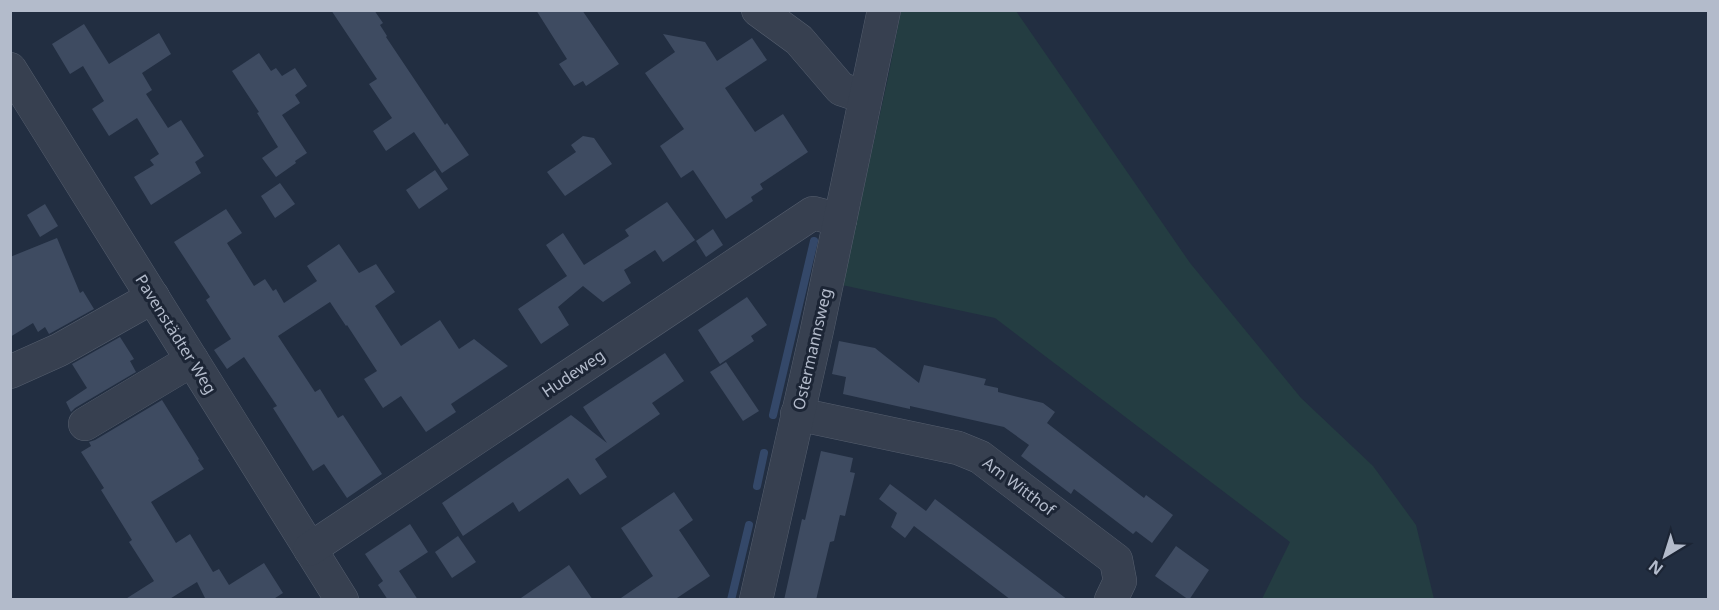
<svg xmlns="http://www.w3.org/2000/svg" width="1719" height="610" viewBox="0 0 1719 610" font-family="'Noto Sans',sans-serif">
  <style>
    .green { fill: #243d42 }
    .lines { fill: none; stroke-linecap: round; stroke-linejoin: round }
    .stream { stroke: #344869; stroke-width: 8 }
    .building { fill: #3e4b61 }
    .minor-casing { stroke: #555e6e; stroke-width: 34 }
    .minor { stroke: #374050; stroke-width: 33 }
    .labels { text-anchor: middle; stroke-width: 6; stroke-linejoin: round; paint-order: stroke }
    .street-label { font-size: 16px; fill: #b3bbcb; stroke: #1c2535 }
  </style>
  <rect width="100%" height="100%" fill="#222e41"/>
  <path class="green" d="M901,11H1016L1190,263L1301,398L1373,466L1416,525L1434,599H1262L1290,542L995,318L842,285L888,78Z"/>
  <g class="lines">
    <g class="stream">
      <path d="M773,415L814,241"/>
      <path d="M757,486L764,453"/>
      <path d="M731,600L749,525"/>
    </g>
  </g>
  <g class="building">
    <path d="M331,10H374L383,23L380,25L387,36L386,37L445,125L447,123L469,155L442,173L414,132L386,151L373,131L392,118L369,84L377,79Z"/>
    <path d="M536,10H582L619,64L586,86L583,81L574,86L559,64L567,59Z"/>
    <path d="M84,24L109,64L159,33L171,54L142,73L152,90L146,94L168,128L181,120L204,156L195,162L201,173L151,205L134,177L154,165L150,160L159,154L137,118L109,136L92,109L104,101L83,66L70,74L52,44Z"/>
    <path d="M663,34L705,42L717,61L752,38L767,60L725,88L755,132L783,114L808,152L760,184L763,189L751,197L753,201L726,219L693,170L681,178L660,146L684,129L645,73L675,52Z"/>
    <path d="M259,53L271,71L276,68L282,76L295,68L307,86L295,95L300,103L282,115L307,153L295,161L296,163L276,177L262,158L278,147L257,113L259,112L232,71Z"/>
    <path d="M583,136L594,138L612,164L565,196L547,172L576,152L571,145Z"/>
    <path d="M435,170L448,189L419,209L406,190Z"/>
    <path d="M280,183L295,204L275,218L261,196Z"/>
    <path d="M667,202L695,240L663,262L655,250L624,270L631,283L603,302L583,286L558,307L569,325L541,344L518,309L567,276L546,245L563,233L584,265L629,236L625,230Z"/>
    <path d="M45,204L58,226L40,237L27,215Z"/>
    <path d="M226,209L242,233L227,243L254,286L265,279L273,291L276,289L284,303L317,281L307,266L339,244L359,273L376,264L395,292L375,306L401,346L440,320L459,349L474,339L508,366L451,404L456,412L426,432L401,396L383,408L364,379L377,371L347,325L346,326L330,302L278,336L315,392L320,389L338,418L343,415L382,474L347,498L324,464L313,471L273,408L277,406L244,357L227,369L214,350L231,339L206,300L210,297L174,242Z"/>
    <path d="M713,229L723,245L706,257L696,241Z"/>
    <path d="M57,238L80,293L83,291L94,309L49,334L45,327L38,332L33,323L10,337V257Z"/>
    <path d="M747,297L767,325L751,336L754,341L720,364L698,330Z"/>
    <path d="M120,337L134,359L130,361L136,372L75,408L71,412L66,402L87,388L72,364Z"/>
    <path d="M839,341L875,348L919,383L924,365L986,379L984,385L998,388V392L1043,403L1055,412L1047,423L1144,498L1146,495L1173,515L1152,543L1136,531L1133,534L1074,489L1071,494L1021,456L1029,445L1004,427L910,406V409L843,394L846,377L832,374Z"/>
    <path d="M665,353L684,381L652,403L660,414L595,459L607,477L580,495L568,478L519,512L513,502L463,536L442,503L571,415L607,443L583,407Z"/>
    <path d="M726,362L759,411L743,421L710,372Z"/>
    <path d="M162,400L199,459L198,460L204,469L151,502L176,543L190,534L213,572L219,569L229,585L264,563L283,593L272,600H206L197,582L168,600H124L154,581L129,542L132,540L101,490L104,488L81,452L91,446L89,442L95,440Z"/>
    <path d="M821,451L853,458L850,472L855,473L845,516L840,515L834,541L830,542L816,600H784L802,519L805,520Z"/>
    <path d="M890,484L926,511L935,499L1068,600H1011L914,526L905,538L891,527L897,513L879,499Z"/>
    <path d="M674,492L693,520L679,530L710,576L674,600H618L653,576L621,528Z"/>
    <path d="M410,524L428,552L399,571L418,600H388L378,585L383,581L365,554Z"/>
    <path d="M458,536L476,562L452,578L435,552Z"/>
    <path d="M1176,546L1209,570L1189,600L1155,576Z"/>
    <path d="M569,565L593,600H518Z"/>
  </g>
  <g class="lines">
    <g class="minor-casing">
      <g id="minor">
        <path d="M758,10L799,40L841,89L865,97"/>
        <path d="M10,69L342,600"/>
        <path d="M10,372L59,350L153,297"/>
        <path d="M797,414L958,448L980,457L1116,560L1120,581L1111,600"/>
        <path d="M85,424L192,360"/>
        <path d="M310,549L813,213L840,220"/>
        <path d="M756,600L817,330L884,10"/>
      </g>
    </g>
    <use href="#minor" class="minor"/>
  </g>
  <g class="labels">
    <g class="street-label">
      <text transform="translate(176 334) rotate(58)" y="6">Pavenstädter Weg</text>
      <text transform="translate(812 349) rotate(-77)" y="6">Ostermannsweg</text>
      <text transform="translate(573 373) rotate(-34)" y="6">Hudeweg</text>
      <text transform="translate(1019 486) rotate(37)" y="6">Am Witthof</text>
    </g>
  </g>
  <rect width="1719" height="610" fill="none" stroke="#b3bbcb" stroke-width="24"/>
  <g transform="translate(1665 556) rotate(218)" stroke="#1c2535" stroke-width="4.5" paint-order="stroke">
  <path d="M0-4.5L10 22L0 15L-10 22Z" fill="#b3bbcb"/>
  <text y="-9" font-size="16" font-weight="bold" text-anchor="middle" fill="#b3bbcb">N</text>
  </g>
</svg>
